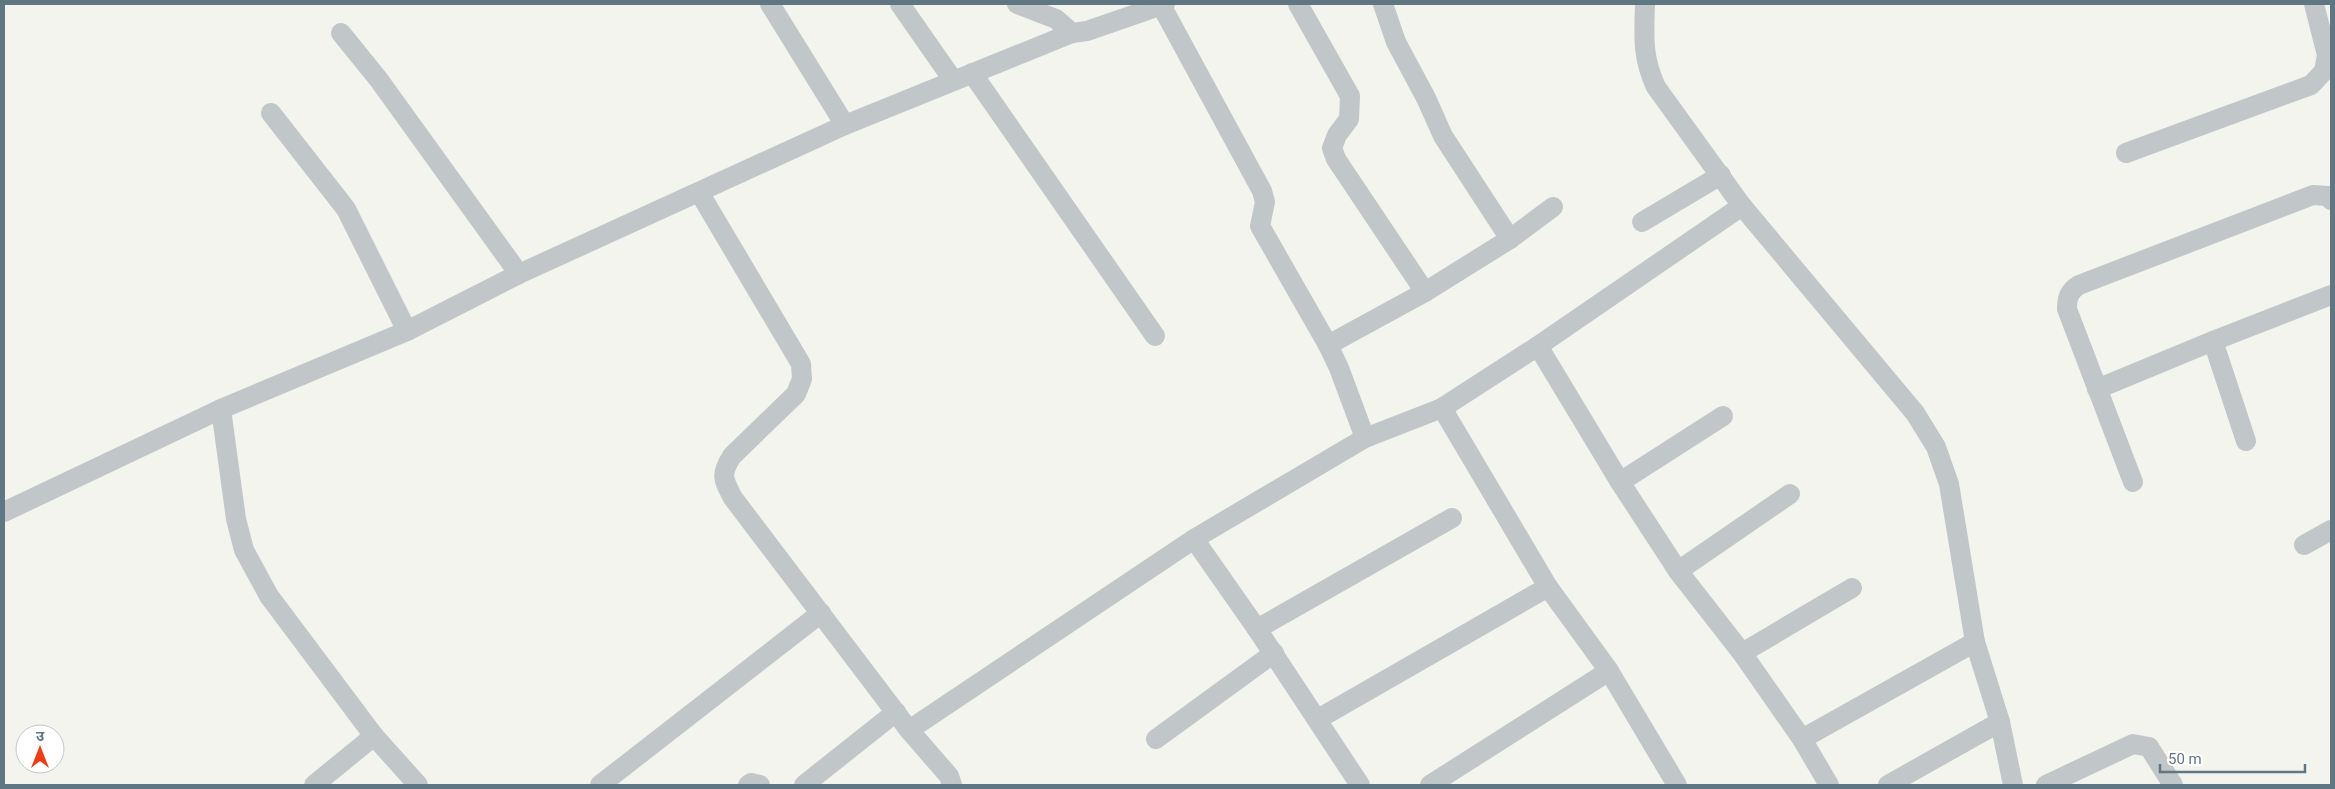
<svg xmlns="http://www.w3.org/2000/svg" width="2335" height="789" viewBox="0 0 2335 789" font-family="Roboto,'Noto Sans Devanagari',sans-serif">
  <style>
    .lines { fill: none; stroke-linecap: round; stroke-linejoin: round }
    .minor { stroke: #c1c6c8; stroke-width: 20 }
  </style>
  <rect width="100%" height="100%" fill="#f4f4ef"/>
  <g class="lines">
    <g class="minor">
      <path d="M770,4L845,125"/>
      <path d="M900,4L953,80"/>
      <path d="M1017,4L1056,19L1072,33L1087,31L1165,4"/>
      <path d="M1298,4L1350,96L1349,119L1337,135L1332,148L1336,159L1425,292"/>
      <path d="M1383,4L1396,42L1426,98L1443,136L1510,239"/>
      <path d="M1645,4C1644,36 1642,57 1656,87L1742,206L1915,413L1936,447L1949,484L1975,642L2000,722L2013,785"/>
      <path d="M1161,5L1262,191L1265,202L1260,226L1328,345"/>
      <path d="M341,33L379,80L519,274"/>
      <path d="M972,73L1155,336"/>
      <path d="M271,113L346,209L407,331"/>
      <path d="M2126,153L2311,85L2324,71L2327,55L2314,4"/>
      <path d="M699,192L801,364L802,379L796,394L732,456C720,475 723,479 733,498L909,730L949,776L952,785"/>
      <path d="M1642,222L1721,175"/>
      <path d="M2213,341L2246,441"/>
      <path d="M1538,346L1620,482L1678,571L1742,653L1802,739L1829,785"/>
      <path d="M2097,389L2213,341L2331,295"/>
      <path d="M1442,408L1548,587L1609,671L1677,785"/>
      <path d="M221,409L236,519L244,550L269,596L374,736L418,785"/>
      <path d="M1365,438L1339,368L1328,345L1425,292L1510,239L1553,207"/>
      <path d="M1620,482L1723,416"/>
      <path d="M2133,482L2067,309C2067,298 2069,291 2079,285L2313,195L2328,196L2331,200"/>
      <path d="M4,512L221,409L407,331L519,274L845,125L1072,33"/>
      <path d="M1194,539L1257,629L1360,785"/>
      <path d="M2304,545L2331,530"/>
      <path d="M1678,571L1790,494"/>
      <path d="M1257,629L1452,518"/>
      <path d="M1742,653L1852,588"/>
      <path d="M1318,719L1548,587"/>
      <path d="M909,730L1194,539L1365,438L1442,408L1538,346L1742,206"/>
      <path d="M1156,739L1274,653"/>
      <path d="M1802,739L1975,642"/>
      <path d="M314,785L374,736"/>
      <path d="M600,785L821,613"/>
      <path d="M748,785L751,783L760,785"/>
      <path d="M804,785L896,712"/>
      <path d="M1430,785L1609,671"/>
      <path d="M1888,785L2000,722"/>
      <path d="M2046,785L2133,744L2149,747L2173,785"/>
    </g>
  </g>
  <rect width="2335" height="789" fill="none" stroke="#617683" stroke-width="10"/>
  <g transform="translate(40 749)"><circle r="24" fill="#ffffff" stroke="#c0c8cd"/>
  <path d="M0-4L9 19L0 12L-9 19Z" fill="#f03b13"/>
  <text y="-8" font-size="14" font-weight="bold" text-anchor="middle" fill="#617683">उ</text>
  </g>
  <path d="M2160 764v8h145v-8" fill="none" stroke="#617683" stroke-width="2.5"/>
  <text x="2168" y="764" font-size="15" fill="#617683" stroke="#ffffff" stroke-width="4" paint-order="stroke">50 m</text>
</svg>
